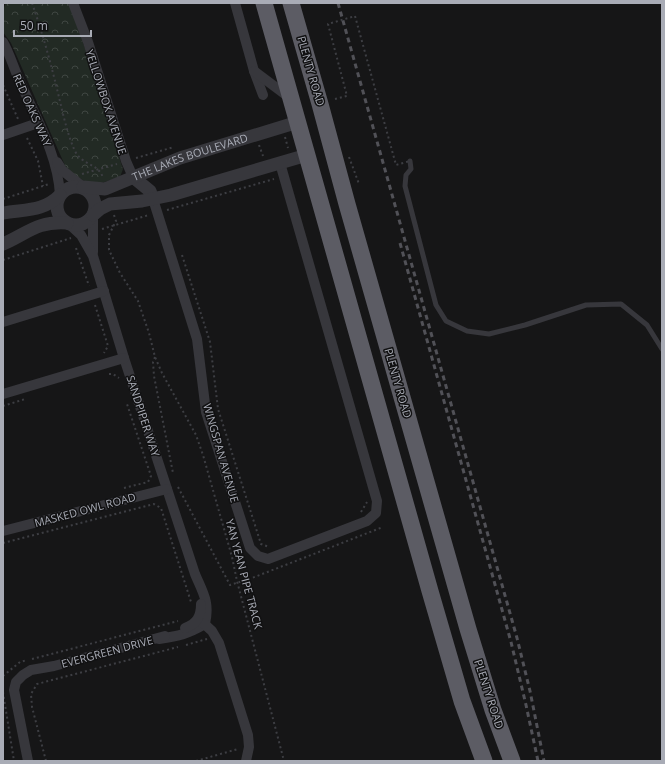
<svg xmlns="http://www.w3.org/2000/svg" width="665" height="764" viewBox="0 0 665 764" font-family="'Open Sans',sans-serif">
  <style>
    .forest { fill: url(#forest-crowns) }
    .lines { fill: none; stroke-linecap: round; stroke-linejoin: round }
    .path { stroke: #3d3e43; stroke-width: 2; stroke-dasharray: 2 3; stroke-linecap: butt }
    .service { stroke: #37373c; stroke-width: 5 }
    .minor { stroke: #37373c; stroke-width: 10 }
    .tertiary { stroke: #37373c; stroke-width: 13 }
    .trunk { stroke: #5c5c64; stroke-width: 17 }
    .rail { stroke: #515157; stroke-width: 3; stroke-dasharray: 5 4; stroke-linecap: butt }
    .path-bridge { stroke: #3d3e43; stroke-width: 2; stroke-dasharray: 2 3; stroke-linecap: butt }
    .labels { text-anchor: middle; stroke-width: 3; stroke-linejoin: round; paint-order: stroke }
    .street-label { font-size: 11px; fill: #a9acb6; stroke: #111112 }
  </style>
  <defs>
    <pattern id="forest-crowns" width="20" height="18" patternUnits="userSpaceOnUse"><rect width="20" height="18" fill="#222a24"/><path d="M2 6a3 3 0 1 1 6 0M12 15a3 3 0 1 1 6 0" fill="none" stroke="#3f4642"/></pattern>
  </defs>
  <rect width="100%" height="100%" fill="#161617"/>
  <path class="forest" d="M6,3H69L86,51L121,163L123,169L120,177C95,186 89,186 67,170L22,68L11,43L3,32V10Z"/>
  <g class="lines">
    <g class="path">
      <path d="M32,3C42,32 50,60 57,89C62,109 66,130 74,149C81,166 99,163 103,178"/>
      <path d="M3,85L18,119"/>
      <path d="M285,137L288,148"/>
      <path d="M27,138L38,161L43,186"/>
      <path d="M259,145L263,156"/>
      <path d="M349,157L359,184"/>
      <path d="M136,158L174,147"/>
      <path d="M82,174L117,164"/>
      <path d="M3,199L49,184"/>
      <path d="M167,210L274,179"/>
      <path d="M114,215L116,221L109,235V250L120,273L138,301L149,333L155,357L162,373L196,435L203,455L232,557L237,581L284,761"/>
      <path d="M102,229L149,215"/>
      <path d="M76,248L89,286"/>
      <path d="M182,255L210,342L218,409L261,544L269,547"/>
      <path d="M3,260L71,238"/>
      <path d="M95,305L108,346L104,353"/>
      <path d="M155,357L153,362L154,376L173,473"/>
      <path d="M109,374H113L119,378"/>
      <path d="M3,406L25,399"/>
      <path d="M178,487L230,585L252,578L383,527"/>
      <path d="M124,488L148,482L151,476L127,404"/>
      <path d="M361,512L367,502"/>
      <path d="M3,543L154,504L161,508L191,602"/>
      <path d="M186,645L207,639"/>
      <path d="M32,659L178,621"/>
      <path d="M3,676L20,662L27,660"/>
      <path d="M3,692L14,761"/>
      <path d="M46,761L32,707L31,694L37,684L178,647"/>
      <path d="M196,761L238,749"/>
    </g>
    <path class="service" d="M410,161L411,169L406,175L405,186L436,305L446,321L467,331L489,334L525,325L586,305L621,304L647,325L662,349"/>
    <g class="minor">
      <path d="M73,3L88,42L126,161L133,177"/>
      <path d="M235,3L254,71L263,95"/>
      <path d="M3,42C10,54 14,69 20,82C36,118 58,155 60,195"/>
      <path d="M254,71L290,98"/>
      <path d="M3,135L38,123"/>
      <path d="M57,162L62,170L83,187"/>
      <path d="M153,199L197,339L206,412L250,548L258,556L268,559L367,521L376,513L377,501L280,163"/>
      <path d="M93,216V252"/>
      <path d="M68,223L81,235L93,256L124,358L195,574C203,593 210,602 205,624C188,634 179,636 159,639"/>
      <path d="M3,322L104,291"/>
      <path d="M3,394L124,358"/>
      <path d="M3,531L167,489"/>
      <path d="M200,620L212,631L219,643L248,735L249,747L246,761"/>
      <path d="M185,628C197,624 201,616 201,604"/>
      <path d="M28,761L14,690L16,682L23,675L31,670L54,666L165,636"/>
    </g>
    <g class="tertiary">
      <path d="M133,177L150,191L153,199"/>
      <circle cx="76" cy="206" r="19"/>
      <path id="s1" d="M83,187L105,189L180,158L298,122"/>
      <path d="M3,213C25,209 43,212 60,195"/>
      <path d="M93,215L100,209L110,204L142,201L171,195L307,155"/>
      <path d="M3,244C28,233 37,221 67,223"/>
    </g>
    <g class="trunk">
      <path d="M264,3L430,591L462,701L484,761"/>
      <path d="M291,3L320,104L347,204L468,629L493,710L512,761"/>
    </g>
    <g class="rail">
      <path d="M338,3L517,638L530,691L544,761"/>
      <path d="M400,243L511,642L526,705L538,761"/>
    </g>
    <path class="path-bridge" d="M335,99L347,96L328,24L355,16L396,165L410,161"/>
  </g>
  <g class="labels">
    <g class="street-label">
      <text transform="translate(311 71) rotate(74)" y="4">PLENTY ROAD</text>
      <text transform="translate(106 102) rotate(72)" y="4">YELLOWBOX AVENUE</text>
      <text transform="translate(32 110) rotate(66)" y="4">RED OAKS WAY</text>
      <text dy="4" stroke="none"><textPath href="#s1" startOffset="113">THE LAKES BOULEVARD</textPath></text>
      <text transform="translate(398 383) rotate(74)" y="4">PLENTY ROAD</text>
      <text transform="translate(143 416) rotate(72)" y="4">SANDPIPER WAY</text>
      <text transform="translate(221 453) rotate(74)" y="4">WINGSPAN AVENUE</text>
      <text transform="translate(85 510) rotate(-15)" y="4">MASKED OWL ROAD</text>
      <text transform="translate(244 574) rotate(75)" y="4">YAN YEAN PIPE TRACK</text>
      <text transform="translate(107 652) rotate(-15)" y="4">EVERGREEN DRIVE</text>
      <text transform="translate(489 694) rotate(72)" y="4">PLENTY ROAD</text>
    </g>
  </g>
  <rect width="665" height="764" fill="none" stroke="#a9acb6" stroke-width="8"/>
  <path d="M14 30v6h77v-6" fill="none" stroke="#a9acb6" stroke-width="2"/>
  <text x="20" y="30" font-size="12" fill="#a9acb6" stroke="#111112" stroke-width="3" paint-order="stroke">50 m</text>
</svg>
